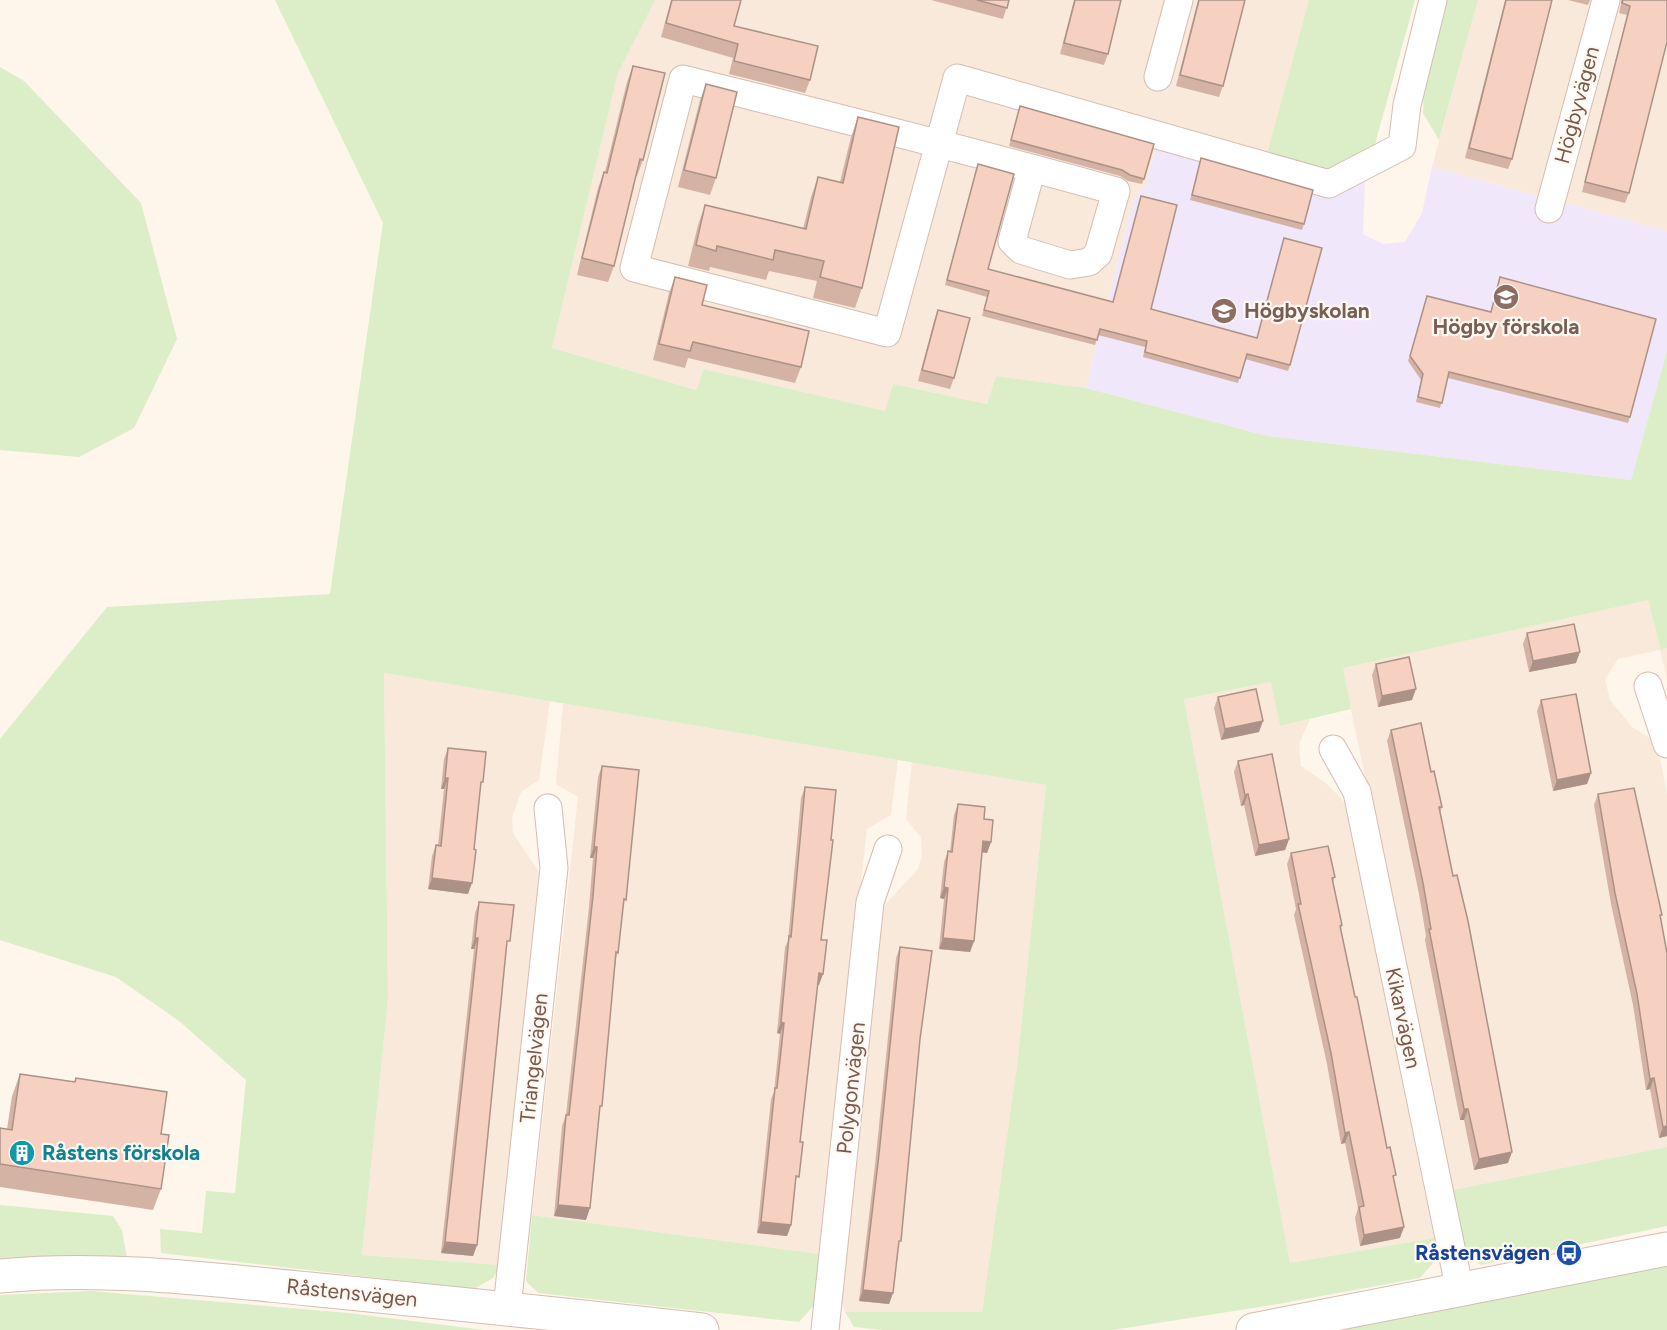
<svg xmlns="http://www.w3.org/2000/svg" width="1667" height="1330" viewBox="0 0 1667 1330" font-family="Figtree,sans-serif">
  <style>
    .residential { fill: #f9e9db }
    .education { fill: #f1e7fb }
    .green { fill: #dbeec7 }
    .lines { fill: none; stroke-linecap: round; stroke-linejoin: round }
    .minor-casing { stroke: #d5bdb1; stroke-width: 29 }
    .tertiary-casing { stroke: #d5bdb1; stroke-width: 35 }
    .minor { stroke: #fff; stroke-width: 27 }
    .tertiary { stroke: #fff; stroke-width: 33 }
    .wall { fill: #d4b3a5 }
    .shaded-wall { fill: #ac9286 }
    .building { fill: #f6d0c0; stroke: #ac9286; stroke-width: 1.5 }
    .labels { text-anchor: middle; stroke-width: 4.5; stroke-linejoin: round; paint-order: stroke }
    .street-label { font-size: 21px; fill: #7d574a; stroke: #fff9f3 }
    .education-label { font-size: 21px; font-weight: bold; fill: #785e54; stroke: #fff9f3; text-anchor: start }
    .culture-label { font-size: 21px; font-weight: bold; fill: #0d838f; stroke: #fff9f3; text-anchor: start }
    .transit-label { font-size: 21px; font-weight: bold; fill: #164399; stroke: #fff9f3; text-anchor: end }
  </style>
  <rect width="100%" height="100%" fill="#fef5eb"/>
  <g class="residential">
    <path d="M655,0H1309L1267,153L1161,125L1146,185L1133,201L1086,388L996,376L987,404L893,384L885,411L703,369L698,390L552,348L618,73Z"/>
    <path d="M1478,0H1667V231L1432,167Z"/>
    <path d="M1648,600L1661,649L1667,648V679L1660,650L1618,659L1605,679L1610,700L1632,727L1650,738L1659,753L1667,794V1147L1453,1190L1342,668Z"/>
    <path d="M384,673L550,701L539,780L521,792L512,818L513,833L541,875L501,1265L362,1255L388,999Z"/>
    <path d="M1272,682L1280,726L1310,719L1299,744L1301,766L1327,784L1345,803L1434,1238L1290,1263L1184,699Z"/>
    <path d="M563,703L898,760L891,815L867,829L819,1254L532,1215L578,797L556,784Z"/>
    <path d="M912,761L1046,785L1018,1058L982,1312H845L840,1297L883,907L918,869L922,855L921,837L906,819Z"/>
  </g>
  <path class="education" d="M1162,124L1365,180L1363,234L1383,244L1405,242L1422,213L1432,167L1667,231V351L1631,480L1267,436L1086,388L1133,201L1146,185Z"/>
  <g class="green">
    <path d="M275,0H655L618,73L552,348L697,390L703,369L885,411L893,384L987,404L996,376L1086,388L1267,436L1631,480L1667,351V648L1661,650L1648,600L1343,668L1351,709L1280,726L1271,682L1184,699L1290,1263L1434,1238L1433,1263L1420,1278L1278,1304L1113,1330H883L854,1327L845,1312H982L1018,1058L1046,785L384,673L388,999L362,1255L501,1265L493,1278L474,1289L161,1253L160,1229L202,1233L206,1191L235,1193L246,1080L179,1021L116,977L0,940V739L107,607L330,594L383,223Z"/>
    <path d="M1309,0H1415L1365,180L1267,153Z"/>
    <path d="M1447,0H1478L1439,140L1423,113L1424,85Z"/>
    <path d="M0,67L24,81L141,203L177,339L134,428L79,457L0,450Z"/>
    <path d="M1667,1147V1226L1481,1265L1467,1256L1453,1190Z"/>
    <path d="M0,1205L113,1216L122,1230L128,1264L0,1259Z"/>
    <path d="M532,1215L819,1254L816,1303L799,1322L538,1293L526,1281Z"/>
    <path d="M1667,1264V1330H1319L1452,1308Z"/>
    <path d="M91,1291L349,1313L484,1330H0V1295Z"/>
  </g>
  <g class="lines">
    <g class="minor-casing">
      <g id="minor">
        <path d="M1158,77L1179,0"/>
        <path d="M1032,168L1012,241L1021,250L1070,265L1089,262L1098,254L1116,191C972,151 828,115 683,79L634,268L887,333L957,78L1329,184L1402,146L1407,105L1433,0"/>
        <path d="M1549,209L1606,0"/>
        <path d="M1648,686L1667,744"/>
        <path d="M1333,749L1357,792L1460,1291"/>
        <path d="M507,1308L554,868L548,808"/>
        <path d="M825,1330L870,902L888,849"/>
      </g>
    </g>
    <g class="tertiary-casing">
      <g id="tertiary">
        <path d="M0,1276C103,1266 206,1279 309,1289C440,1302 571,1315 702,1330"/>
        <path d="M1253,1330L1667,1249"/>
      </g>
    </g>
    <use href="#minor" class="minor"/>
    <use href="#tertiary" class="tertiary"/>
  </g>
  <g class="wall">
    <path d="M671,0H741L734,26L810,80L805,93L729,74L733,58L661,37Z"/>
    <path d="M931,0H1009L1003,19Z"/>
    <path d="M1074,0H1121L1108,54L1104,65L1060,54Z"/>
    <path d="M1198,0H1245L1223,86L1219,97L1176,86Z"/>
    <path d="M1505,0H1552L1512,159L1508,169L1465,158Z"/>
    <path d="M1568,0H1590L1588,5Z"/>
    <path d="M1621,0H1667L1629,193L1625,203L1582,192L1627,15L1619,13L1621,4Z"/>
    <path d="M633,66L643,160L637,176H636L614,266L608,282L577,275L598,188L604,172H605L627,82Z"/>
    <path d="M706,84L716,178L710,195L678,187L700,100Z"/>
    <path d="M1020,106L1144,179L1142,184L1128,181L1120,176L1009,146Z"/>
    <path d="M858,117L862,288L855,308L813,298L817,281L769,271L766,280L710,267L709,271L688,266L698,225L705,205L803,229L811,197L818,177L840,182L851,137Z"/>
    <path d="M1201,158L1304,224L1302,230L1190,200Z"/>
    <path d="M978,164L988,269L1113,302L1141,196L1151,309L1257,338L1284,238L1290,365L1288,371L1245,359L1238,383L1143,357L1145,347L1098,335L1095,345L982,316L987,297L945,285Z"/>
    <path d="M675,277L702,305L801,367L795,383L688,358L685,368L653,360L669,293Z"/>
    <path d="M1500,277L1630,417L1628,423L1448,378L1440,408L1416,402L1421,380L1408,361L1427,296L1491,312Z"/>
    <path d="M938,310L954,378L950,389L918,381L934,321Z"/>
    <path d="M1527,633L1576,663L1529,672L1523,644Z"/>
    <path d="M1376,664L1412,700L1378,707L1372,675Z"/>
    <path d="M1218,697L1259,732L1221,740L1214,708Z"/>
    <path d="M1541,700L1591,773L1587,784L1553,791L1537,711Z"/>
    <path d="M1391,730L1431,772L1442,807L1440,812L1508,1163L1474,1170L1464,1120H1460L1425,940L1426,936L1419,894L1387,741Z"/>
    <path d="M448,748L480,788L468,894L428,889L432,856L436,845H438L444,789H441L444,759Z"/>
    <path d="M1238,761L1289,839L1285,850L1255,856L1244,805L1241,806L1234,772Z"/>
    <path d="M602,766L623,908L616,959L599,1114L586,1220L554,1216L562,1126L566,1115L589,907L593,858H590L598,777Z"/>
    <path d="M805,787L821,940L819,985L818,984L791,1225L787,1236L757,1233L771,1099L774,1092L780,1034L777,1033L782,980L785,947L788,941L801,798Z"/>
    <path d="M1598,794L1660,918L1667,953V1136L1659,1138L1650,1089L1646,1090L1633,1005L1611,904L1594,805Z"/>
    <path d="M958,804L984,819L991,842L987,853L982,852L974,941L970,952L939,949L944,899L940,898L944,862L948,851L950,852L954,815Z"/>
    <path d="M1291,853L1335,877L1333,882L1342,925L1341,930L1394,1180L1400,1238L1360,1246L1355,1218L1358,1208L1345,1143L1341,1144L1327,1064L1294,915L1296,909L1287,864Z"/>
    <path d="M479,902L506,951L477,1245L473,1256L441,1253L474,949H471L475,913Z"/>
    <path d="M900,947L898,1251L893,1293L889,1304L859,1301L875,1165L896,958Z"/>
    <path d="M20,1074L74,1082L76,1078L161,1134V1189L153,1210L0,1187V1128L7,1129L12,1096Z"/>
  </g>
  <g class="shaded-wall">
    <path d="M1580,652L1576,663L1529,672L1533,661Z"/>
    <path d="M1416,689L1412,700L1378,707L1382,696Z"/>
    <path d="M1263,721L1259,732L1221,740L1225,729Z"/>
    <path d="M1591,773L1587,784L1553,791L1557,780Z"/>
    <path d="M445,778H448L444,789H441Z"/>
    <path d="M1248,794L1244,805L1241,806L1245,795Z"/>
    <path d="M1289,839L1285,850L1255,856L1259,845Z"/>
    <path d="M983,841L991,842L987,853L979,852Z"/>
    <path d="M594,847H597L593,858H590Z"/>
    <path d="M432,878L472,883L468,894L428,889Z"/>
    <path d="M944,887L948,888L944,899L940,898Z"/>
    <path d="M475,938H478L474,949H471Z"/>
    <path d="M943,938L974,941L970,952L939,949Z"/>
    <path d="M819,973L823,974L819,985L815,984Z"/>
    <path d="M781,1022L784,1023L780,1034L777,1033Z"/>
    <path d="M1654,1078L1650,1089L1646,1090L1650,1079Z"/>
    <path d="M1464,1109H1468L1464,1120H1460Z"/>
    <path d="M1667,1126V1136L1659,1138L1663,1127Z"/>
    <path d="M1349,1132L1345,1143L1341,1144L1345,1133Z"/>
    <path d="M1512,1152L1508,1163L1474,1170L1479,1159Z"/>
    <path d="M558,1205L590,1208L586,1220L554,1216Z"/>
    <path d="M761,1222L791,1225L787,1236L757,1233Z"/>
    <path d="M1404,1227L1400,1238L1360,1246L1364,1235Z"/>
    <path d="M445,1242L477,1245L473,1256L441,1253Z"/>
    <path d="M863,1290L893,1293L889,1304L859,1301Z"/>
  </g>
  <g class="building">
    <path d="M672,0H741L734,26L818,46L810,80L734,61L738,44L666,23Z"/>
    <path d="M977,0H1009L1007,8Z"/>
    <path d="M1075,0H1121L1108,54L1064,43Z"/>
    <path d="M1199,0H1245L1223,86L1180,75Z"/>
    <path d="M1506,0H1552L1512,159L1469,148Z"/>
    <path d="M1623,0H1667V42L1629,193L1585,182L1630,6L1622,3Z"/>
    <path d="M633,66L665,73L643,160L640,159L614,266L582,258L604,172L607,173Z"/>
    <path d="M706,84L737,92L716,178L684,170Z"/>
    <path d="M1020,106L1154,144L1144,179L1130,175L1122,170L1011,140Z"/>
    <path d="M858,117L899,127L862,288L820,277L824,261L775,250L773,260L717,246L716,251L696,245L705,205L806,229L818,177L843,183Z"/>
    <path d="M1201,158L1313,190L1304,224L1192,195Z"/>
    <path d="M978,164L1014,174L988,269L1113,302L1141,196L1177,205L1151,309L1257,338L1284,238L1322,248L1290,365L1247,354L1240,378L1145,352L1147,341L1100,329L1097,340L984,310L989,291L947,280Z"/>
    <path d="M675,277L707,285L702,305L809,331L801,367L693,342L690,351L659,344Z"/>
    <path d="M1500,277L1656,319L1630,417L1449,372L1442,403L1418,397L1423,374L1410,356L1427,296L1491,312Z"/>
    <path d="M938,310L970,318L954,378L922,370Z"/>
    <path d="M1574,624L1580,652L1533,661L1527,633Z"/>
    <path d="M1409,657L1416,689L1382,696L1376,664Z"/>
    <path d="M1256,689L1263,721L1225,729L1218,697Z"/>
    <path d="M1576,694L1591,773L1557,780L1541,700Z"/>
    <path d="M1421,723L1431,772L1434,771L1442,807H1439L1453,876L1457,875L1468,921L1512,1152L1479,1159L1468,1109H1464L1429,929H1431L1423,883L1391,730Z"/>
    <path d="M448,748L486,752L483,782H481L474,849L476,850L472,883L432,878L436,845L441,846L448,778H445Z"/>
    <path d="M1272,754L1289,839L1259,845L1248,794L1245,795L1238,761Z"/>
    <path d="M602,766L639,770L626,900L624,899L618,953L616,952L602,1106H600L590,1208L558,1205L566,1115H569L593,896L597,847H594Z"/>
    <path d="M805,787L836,790L831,840H833L821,940H827L823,974L819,973L800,1142H803L799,1177L796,1176L791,1225L761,1222L775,1088H777L784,1023L781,1022L786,969L789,936L791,937Z"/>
    <path d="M1634,788L1662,915H1660L1667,953V1126L1663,1127L1654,1078L1650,1079L1637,994L1615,893L1598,794Z"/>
    <path d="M958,804L985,807L984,819L993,820L991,842L983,841L974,941L943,938L948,888L944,887L948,851L952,852Z"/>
    <path d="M1328,846L1335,877L1332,878L1342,925L1340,926L1355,997H1357L1387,1148L1390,1147L1396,1175L1393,1176L1404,1227L1364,1235L1359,1207L1364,1206L1349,1132L1345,1133L1331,1053L1298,904H1301L1291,853Z"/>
    <path d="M479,902L514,905L510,941H507L477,1245L445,1242L478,938H475Z"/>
    <path d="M900,947L932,951L920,1039L901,1241H899L893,1293L863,1290L879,1154Z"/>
    <path d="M20,1074L75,1082L76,1078L167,1092L161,1134L169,1135L161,1189L0,1164V1128L12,1130Z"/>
  </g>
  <defs>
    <g id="school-disc" transform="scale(1.35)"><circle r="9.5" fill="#8d6e63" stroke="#fff9f3"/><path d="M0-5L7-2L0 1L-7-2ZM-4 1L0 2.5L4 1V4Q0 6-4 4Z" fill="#fff"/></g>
    <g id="building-disc" transform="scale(1.35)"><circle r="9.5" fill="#0f9aa8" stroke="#fff9f3"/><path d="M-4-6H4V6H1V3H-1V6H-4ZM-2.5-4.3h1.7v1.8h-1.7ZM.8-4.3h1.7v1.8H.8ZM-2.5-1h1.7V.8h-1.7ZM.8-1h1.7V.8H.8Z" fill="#fff"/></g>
    <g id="bus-disc" transform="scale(1.35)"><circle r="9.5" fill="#1a4fb4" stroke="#fff9f3"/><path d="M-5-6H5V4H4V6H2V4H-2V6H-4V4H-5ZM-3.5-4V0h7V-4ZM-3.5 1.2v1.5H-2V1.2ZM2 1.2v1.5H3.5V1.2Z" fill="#fff"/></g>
  </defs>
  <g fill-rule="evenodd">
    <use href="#school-disc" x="1506" y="297"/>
    <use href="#school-disc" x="1224" y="311"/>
    <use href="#building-disc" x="22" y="1153"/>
    <use href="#bus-disc" x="1569" y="1253"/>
  </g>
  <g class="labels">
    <g class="street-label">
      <text transform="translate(1577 105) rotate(-75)" y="7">Högbyvägen</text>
      <text transform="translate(1403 1018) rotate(78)" y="7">Kikarvägen</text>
      <text transform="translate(534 1058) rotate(-84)" y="7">Triangelvägen</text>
      <text transform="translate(851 1088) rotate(-84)" y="7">Polygonvägen</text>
      <text transform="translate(352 1293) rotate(6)" y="7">Råstensvägen</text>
    </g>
    <g class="education-label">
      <text x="1244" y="318">Högbyskolan</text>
      <text x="1506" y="334" text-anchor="middle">Högby förskola</text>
    </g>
    <g class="culture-label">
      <text x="42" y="1160">Råstens förskola</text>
    </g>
    <g class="transit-label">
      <text x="1550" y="1260">Råstensvägen</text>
    </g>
  </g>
</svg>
